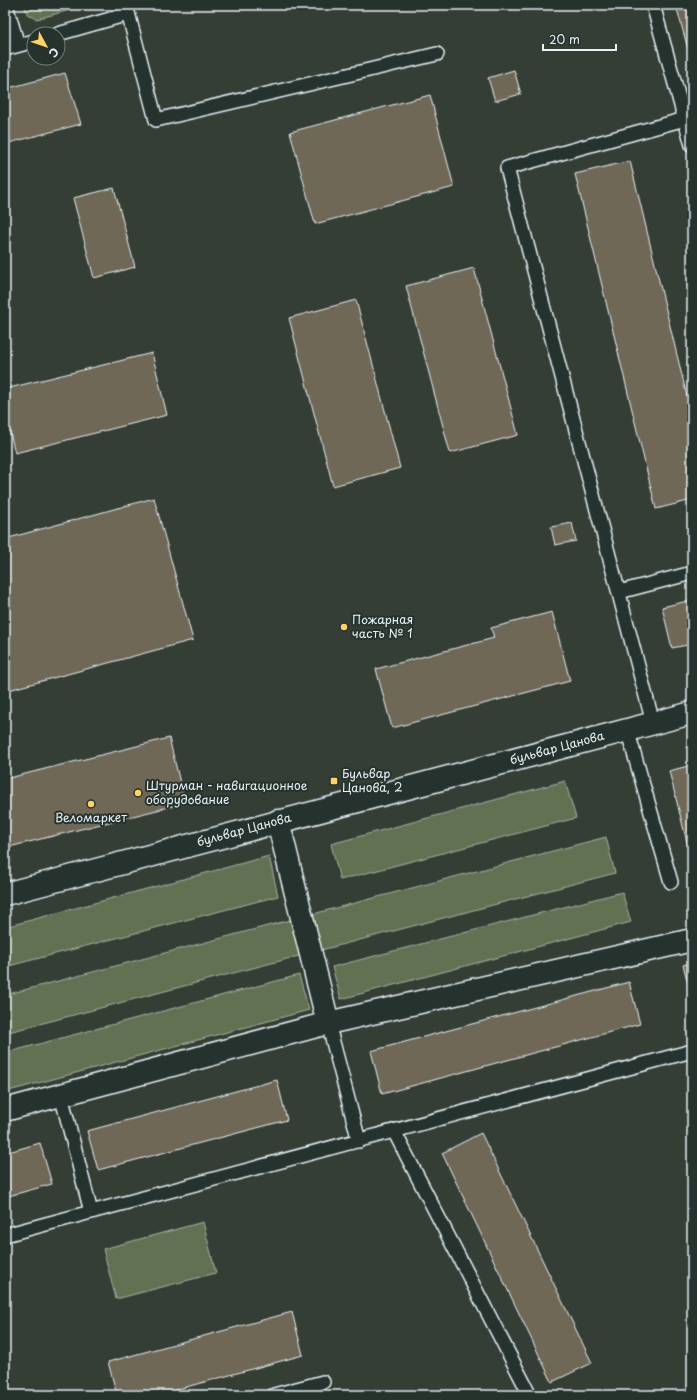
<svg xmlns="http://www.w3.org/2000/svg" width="697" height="1400" viewBox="0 0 697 1400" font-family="'Playpen Sans',sans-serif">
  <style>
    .green { fill: #647152; stroke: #a6b1a5 }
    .building { fill: #6f6857; stroke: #e8f1f8 }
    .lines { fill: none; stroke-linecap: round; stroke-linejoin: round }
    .lane-casing { stroke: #e8f1f8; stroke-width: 16 }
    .street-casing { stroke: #e8f1f8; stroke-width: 25 }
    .secondary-casing { stroke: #e8f1f8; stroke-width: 25 }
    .lane { stroke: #26332d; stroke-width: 13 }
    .street { stroke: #26332d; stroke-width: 22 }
    .secondary { stroke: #26332d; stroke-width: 22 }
    .poi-dot { fill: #ffd166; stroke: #26332d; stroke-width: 1.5 }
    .labels { text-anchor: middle; stroke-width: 4; stroke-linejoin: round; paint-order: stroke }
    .poi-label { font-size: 12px; fill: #e8f1f8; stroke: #26332d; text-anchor: start }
    .street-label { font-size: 12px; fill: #e8f1f8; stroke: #26332d }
  </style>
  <rect width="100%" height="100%" fill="#353e35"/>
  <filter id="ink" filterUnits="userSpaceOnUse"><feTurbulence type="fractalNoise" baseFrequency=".025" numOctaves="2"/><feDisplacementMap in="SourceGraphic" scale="8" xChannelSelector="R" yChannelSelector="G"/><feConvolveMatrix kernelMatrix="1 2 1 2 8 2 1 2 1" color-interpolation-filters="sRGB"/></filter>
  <g filter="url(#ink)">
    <g class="green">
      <path d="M24,5H88L37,19L27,14Z"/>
      <path d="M565,781L576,818L340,880L331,844Z"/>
      <path d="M606,837L615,873L5,1033V995Z"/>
      <path d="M269,856L278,896L5,967V927Z"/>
      <path d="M622,892L631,922L341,999L332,967Z"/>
      <path d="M299,975L309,1010L5,1092V1053Z"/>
      <path d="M203,1222L216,1273L116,1299L103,1249Z"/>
    </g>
    <g class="building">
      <path d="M676,5H692V64Z"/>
      <path d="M514,70L521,94L495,101L488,78Z"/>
      <path d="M65,73L81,124L5,144V89Z"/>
      <path d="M430,95L454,187L315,224L290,132Z"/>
      <path d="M630,161L692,417V500L656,509L575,174Z"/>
      <path d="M114,188L135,267L94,278L73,198Z"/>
      <path d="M474,268L518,435L450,453L406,286Z"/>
      <path d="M356,300L400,468L333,486L289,318Z"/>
      <path d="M152,353L167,415L15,453L5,412V389Z"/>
      <path d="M154,498L193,640L5,691V539Z"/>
      <path d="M572,523L576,541L555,545L551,527Z"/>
      <path d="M692,600V644L672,648L662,607Z"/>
      <path d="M552,612L570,681L392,728L376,669L494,638L491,628Z"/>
      <path d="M169,738L185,803L5,848V779Z"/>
      <path d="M692,765V862L669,771Z"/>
      <path d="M692,963V998L683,965Z"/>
      <path d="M629,982L640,1024L382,1094L371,1051Z"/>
      <path d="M277,1080L287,1120L98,1170L87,1131Z"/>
      <path d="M481,1133L592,1363L552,1382L442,1153Z"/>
      <path d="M40,1143L52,1184L5,1197V1153Z"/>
      <path d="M292,1312L303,1355L157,1395H117L108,1362Z"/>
    </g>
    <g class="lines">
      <g class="lane-casing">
        <g id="lane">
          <path d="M6,5L18,45"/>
          <path d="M126,5L156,120L437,54"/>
          <path d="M653,5L692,145"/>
          <path d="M58,34L128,14"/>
          <path d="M5,49L34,41"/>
          <path d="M619,592L692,573"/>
          <path d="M653,723L507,168L685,119"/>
          <path d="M627,729L671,882"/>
          <path d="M328,1023L359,1141"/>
          <path d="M61,1095L91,1212"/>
          <path d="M394,1131L530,1395"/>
          <path d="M5,1235L692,1051"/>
          <path d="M274,1395L323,1382"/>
        </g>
      </g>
      <g class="street-casing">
        <g id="street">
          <path d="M278,821L328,1023"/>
          <path d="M5,1110L328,1023L692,940"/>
        </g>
      </g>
      <g class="secondary-casing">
        <path id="secondary" d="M5,894L692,713"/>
      </g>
      <use href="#lane" class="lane"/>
      <use href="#street" class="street"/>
      <use href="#secondary" class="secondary"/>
    </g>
  </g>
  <g class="poi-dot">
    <circle cx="344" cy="627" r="4"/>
    <rect x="330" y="777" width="8" height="8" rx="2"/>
    <circle cx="138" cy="793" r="4"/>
    <circle cx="91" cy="804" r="4"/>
  </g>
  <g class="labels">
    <g class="poi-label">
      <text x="352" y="624">Пожарная<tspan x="352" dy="14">часть № 1</tspan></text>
      <text x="342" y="778">Бульвар<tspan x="342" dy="14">Цанова, 2</tspan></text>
      <text x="146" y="790">Штурман - навигационное<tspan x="146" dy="14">оборудование</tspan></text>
      <text x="91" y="822" text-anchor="middle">Веломаркет</text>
    </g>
    <g class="street-label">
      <text transform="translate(557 748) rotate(-15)" y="4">бульвар Цанова</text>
      <text transform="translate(244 830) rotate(-15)" y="4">бульвар Цанова</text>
    </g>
  </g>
  <rect width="697" height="1400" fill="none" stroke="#26332d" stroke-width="20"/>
  <rect x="10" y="10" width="677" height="1380" fill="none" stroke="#e8f1f8" stroke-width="1.5" filter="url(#ink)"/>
  <g transform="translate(46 46) rotate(130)"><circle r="19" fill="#26332d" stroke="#747f7e"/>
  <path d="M0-3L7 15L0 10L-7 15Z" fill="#ffd166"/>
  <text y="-6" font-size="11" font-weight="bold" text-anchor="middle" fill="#e8f1f8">С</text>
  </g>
  <path d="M543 44v6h73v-6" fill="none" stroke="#e8f1f8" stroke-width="2"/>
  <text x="549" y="44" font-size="12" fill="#e8f1f8" stroke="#26332d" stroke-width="3" paint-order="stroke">20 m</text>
</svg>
